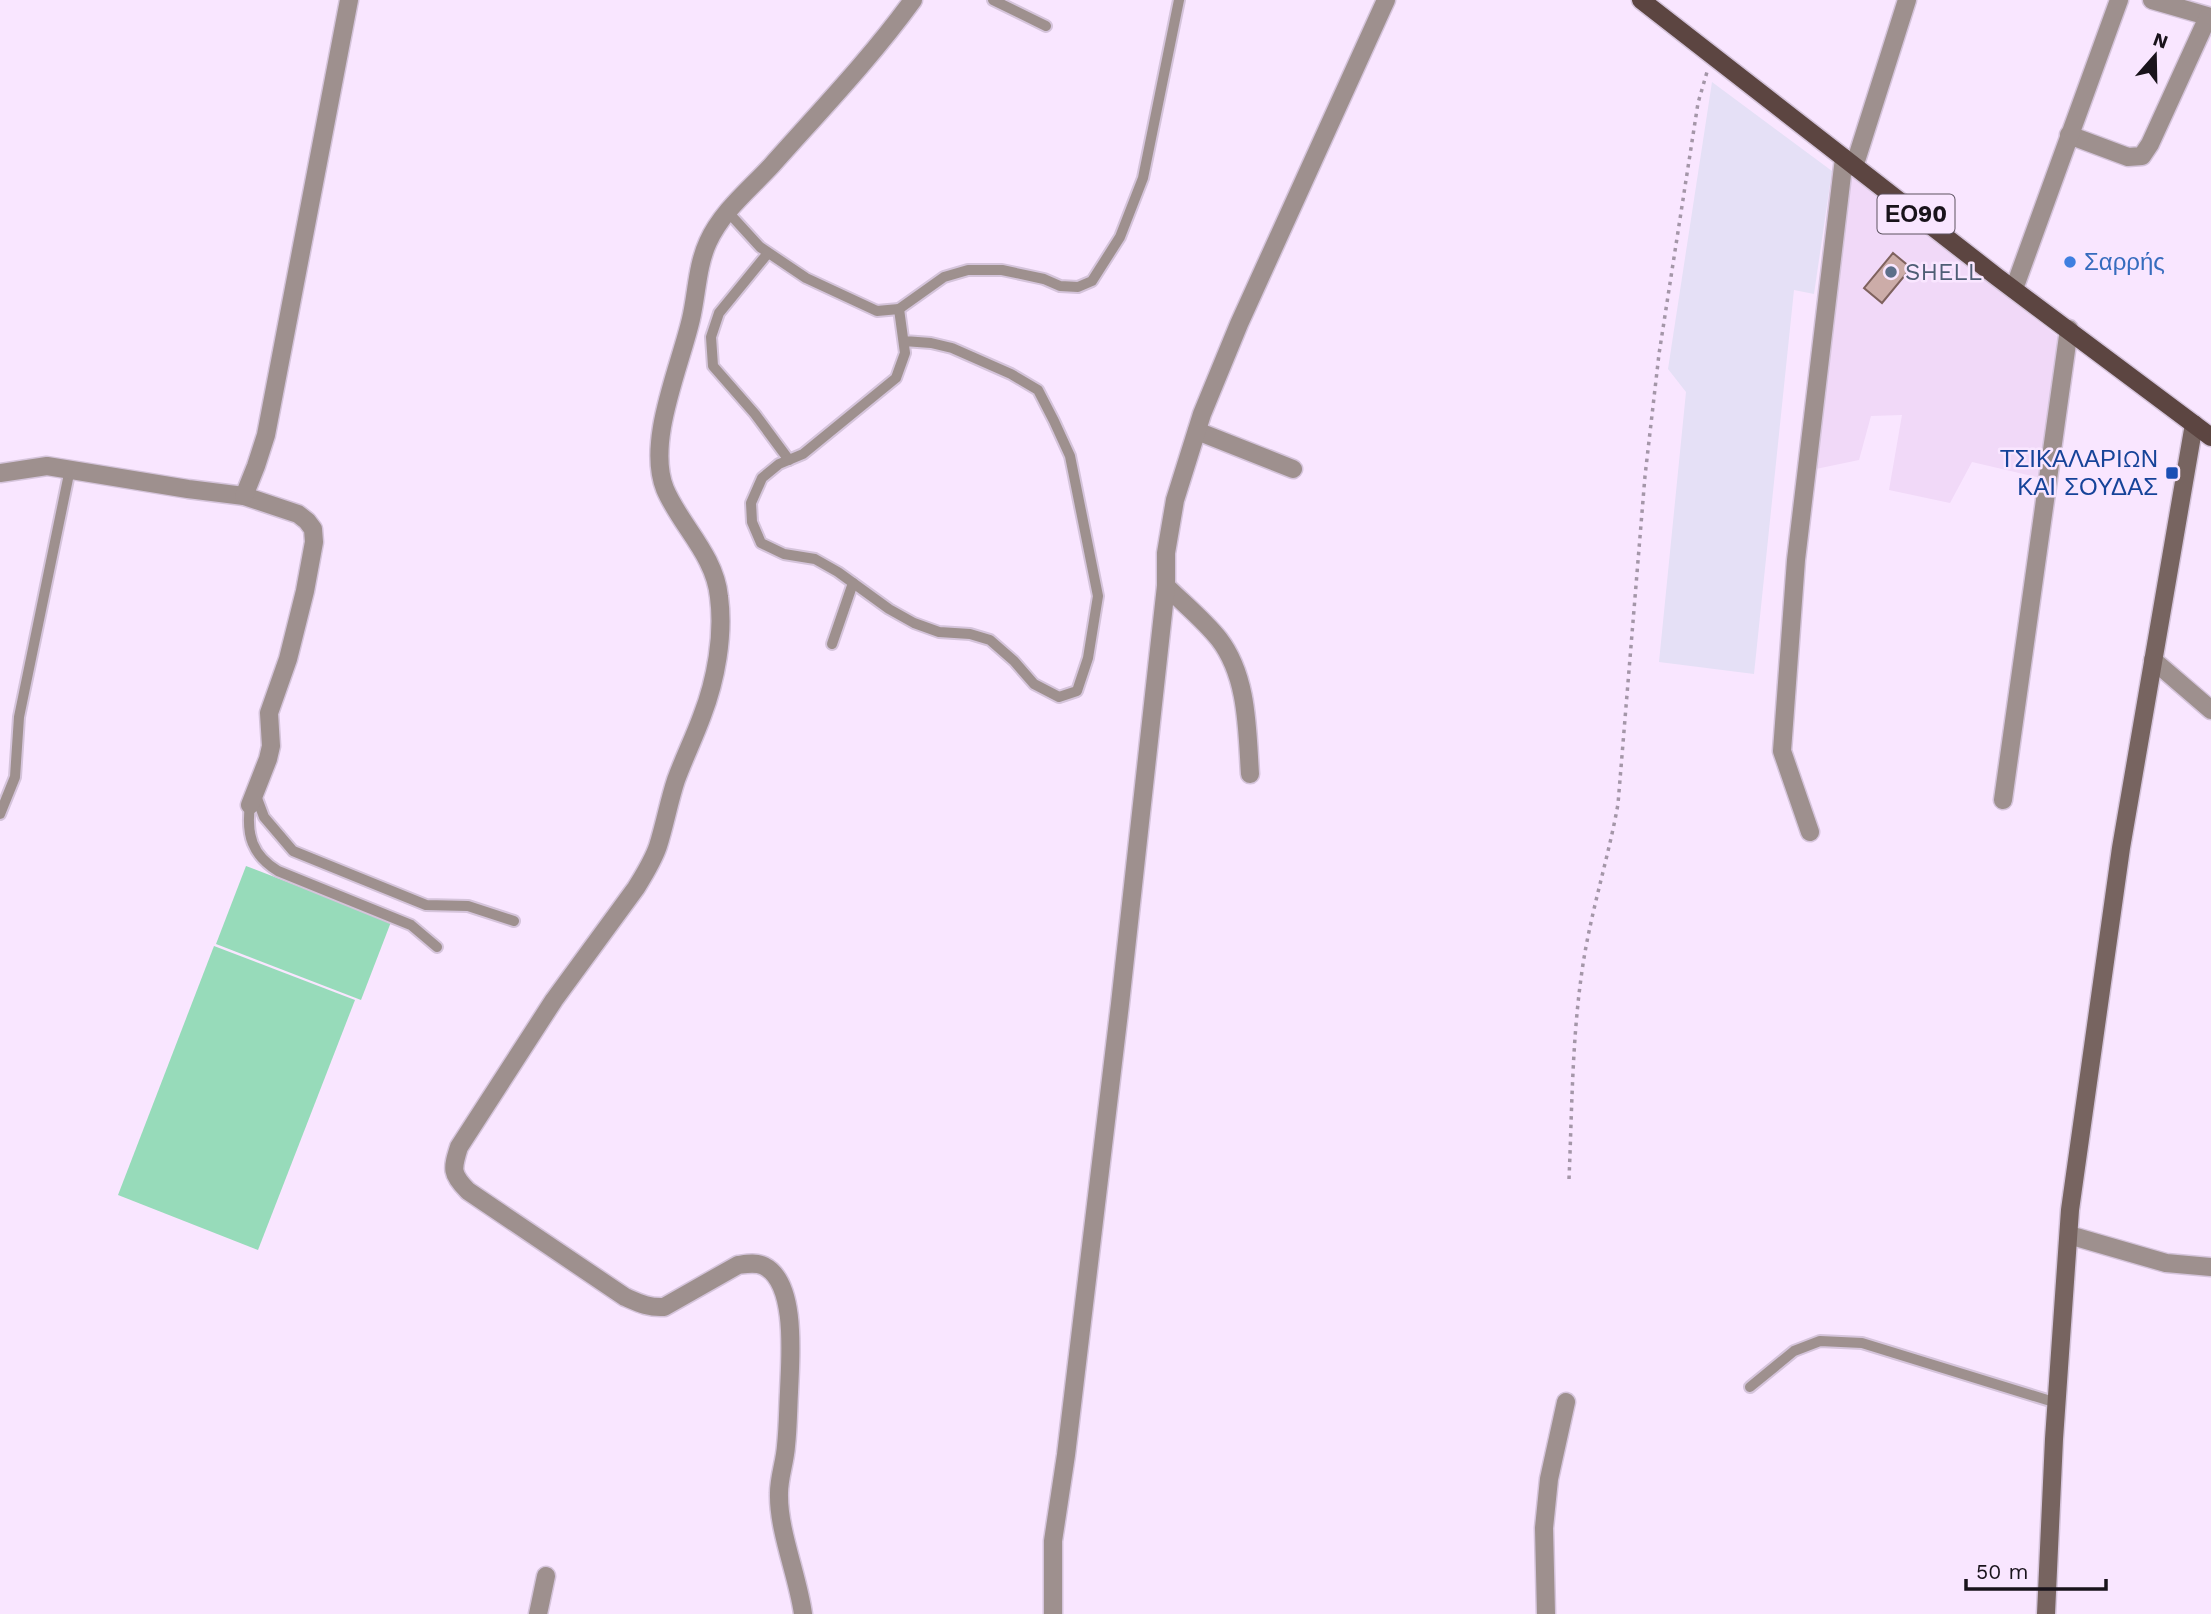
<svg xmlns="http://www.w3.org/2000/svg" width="2211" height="1614" viewBox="0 0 2211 1614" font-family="'Work Sans',sans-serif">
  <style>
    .built { fill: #f1d9f8 }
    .industrial { fill: #e5e0f6 }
    .green { fill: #97dbba }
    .building { fill: #ccaca8; stroke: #7f625e; stroke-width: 2 }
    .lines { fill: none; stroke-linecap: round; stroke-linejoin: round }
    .lane-casing { stroke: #d5c4db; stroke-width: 14 }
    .street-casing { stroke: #d5c4db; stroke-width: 21 }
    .secondary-casing { stroke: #d5c4db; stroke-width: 21 }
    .primary-casing { stroke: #d5c4db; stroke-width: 21 }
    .path { stroke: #a496a8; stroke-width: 3.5; stroke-dasharray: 3.5 5; stroke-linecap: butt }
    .lane { stroke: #9e908e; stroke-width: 10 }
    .street { stroke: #9e908e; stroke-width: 18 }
    .secondary { stroke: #776460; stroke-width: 18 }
    .primary { stroke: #5c4541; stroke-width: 18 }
    .shop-dot { fill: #3f7fe0; stroke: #f9e6ff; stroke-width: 2.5 }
    .service-dot { fill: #5c6f8a; stroke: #f9e6ff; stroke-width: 2.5 }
    .transit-dot { fill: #1a4fb4; stroke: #f9e6ff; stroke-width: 2.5 }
    .labels { text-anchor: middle; stroke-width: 5; stroke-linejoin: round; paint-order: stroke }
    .shield { fill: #f9e6ff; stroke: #5c525f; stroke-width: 2 }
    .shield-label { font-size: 23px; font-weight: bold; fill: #19131b }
    .shop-label { font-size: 24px; fill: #366cbe; stroke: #f9e6ff; text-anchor: start }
    .service-label { font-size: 24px; fill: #4e5e75; stroke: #f9e6ff; text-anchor: start }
    .transit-label { font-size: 24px; fill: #164399; stroke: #f9e6ff; text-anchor: end }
  </style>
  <rect width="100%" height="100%" fill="#f9e6ff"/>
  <path class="built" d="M1851,171L2062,340L2041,478L1972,462L1950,503L1889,490L1902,415L1871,416L1859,460L1811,470Z"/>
  <path class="industrial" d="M1712,82L1832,171L1814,294L1794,290L1754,674L1659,662L1686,392L1668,369Z"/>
  <g class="green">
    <path d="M246,866L391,922L361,1000L216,944Z"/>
    <path d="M214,946L355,1000L258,1250L118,1195Z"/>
  </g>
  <path class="building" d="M1893,253L1911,268L1882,303L1864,288Z"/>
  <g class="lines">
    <g class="lane-casing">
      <g id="lane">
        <path d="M993,0L1046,26"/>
        <path d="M728,212L760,247L806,278L877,311L899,309L944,277L968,270H1002L1044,279L1060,286L1078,287L1092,281L1120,237L1143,178L1179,0"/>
        <path d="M768,253L719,313L711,337L713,366L755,414L789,460"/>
        <path d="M899,309L905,353L896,378L803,454L779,464L762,478L751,503L752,522L761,543L784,554L815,559L838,572L889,609L914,623L939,632L970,634L990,640L1014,661L1034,684L1059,697L1077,691L1088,658L1098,596L1070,456L1054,421L1038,390L1011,374L952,348L931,343L904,341"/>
        <path d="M832,644L853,583"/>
        <path d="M255,793L264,817L293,851L426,905L468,906L514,921"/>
        <path d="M250,805C246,835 252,855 278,871L411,925L437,947"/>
        <path d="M0,814L15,777L19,717L70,469"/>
        <path d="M1750,1387L1794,1351L1820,1341L1862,1343L2057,1403"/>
      </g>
    </g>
    <g class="street-casing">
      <g id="street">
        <path d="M2152,0L2211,17"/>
        <path d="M2069,135L2128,157L2142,156L2150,144L2208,17"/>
        <path d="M1854,167L1907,0"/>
        <path d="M2014,289L2119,0"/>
        <path d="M1197,431L1293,469"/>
        <path d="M0,473L47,466L188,489L244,496L298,514L307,521L313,529L314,542L305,591L288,659L269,713L271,746L268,759L250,805"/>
        <path d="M244,496L256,466L266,435L349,0"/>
        <path d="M1166,586C1183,603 1204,620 1219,639C1248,677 1247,729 1250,774"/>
        <path d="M2153,660L2211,710"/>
        <path d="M2003,800L2069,329"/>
        <path d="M1810,832L1782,751L1796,560L1844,158"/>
        <path d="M2069,1235L2166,1263L2211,1267"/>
        <path d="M538,1614L546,1576"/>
        <path d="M803,1614C798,1576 778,1531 779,1493C779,1477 785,1462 786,1446C788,1428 788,1410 789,1392C790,1361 798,1283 764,1266C756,1262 746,1264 738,1265L664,1307C649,1308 639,1303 625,1297L468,1191C451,1174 452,1169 459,1147L554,1000L636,888C644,875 653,861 658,846C665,824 669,801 676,780C684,758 694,738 702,716C716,680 724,635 719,597C715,555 680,525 665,489C646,442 680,367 691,319C697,293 697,266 708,242C722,211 750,189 772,165C820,111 871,58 913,0"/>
        <path d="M1053,1614V1541L1066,1455L1120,1004L1166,586V553L1175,500L1202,414L1239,324L1386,0"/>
        <path d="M1546,1614L1544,1528L1549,1479L1566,1402"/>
      </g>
    </g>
    <g class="secondary-casing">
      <path id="secondary" d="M2046,1614L2054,1439L2070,1210L2121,848L2194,424"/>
    </g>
    <g class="primary-casing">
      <path id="primary" d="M1641,0L1997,277L2211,437"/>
    </g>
    <path class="path" d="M1569,1179C1572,1110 1572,1040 1582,971C1590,914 1608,860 1618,804L1645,476L1659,354L1698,103L1707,72"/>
    <use href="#lane" class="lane"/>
    <use href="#street" class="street"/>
    <use href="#secondary" class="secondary"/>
    <use href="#primary" class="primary"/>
  </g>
  <circle class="shop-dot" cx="2070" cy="262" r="7"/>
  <circle class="service-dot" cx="1891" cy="272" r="7"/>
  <rect class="transit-dot" x="2165" y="466" width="14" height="14" rx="3.5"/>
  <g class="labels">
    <rect class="shield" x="1877.5" y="194.5" width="77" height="39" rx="5"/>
    <g class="shield-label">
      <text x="1916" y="222">ΕΟ90</text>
    </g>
    <g class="shop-label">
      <text x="2084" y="270">Σαρρής</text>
    </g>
    <g class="service-label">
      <text x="1905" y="280">SHELL</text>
    </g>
    <g class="transit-label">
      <text x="2158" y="467">ΤΣΙΚΑΛΑΡΙΩΝ<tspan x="2158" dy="28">ΚΑΙ ΣΟΥΔΑΣ</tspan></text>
    </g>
  </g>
  <g transform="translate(2155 56) rotate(20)" stroke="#f9e6ff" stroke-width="5" paint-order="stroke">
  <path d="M0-5L12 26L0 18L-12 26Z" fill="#19131b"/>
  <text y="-10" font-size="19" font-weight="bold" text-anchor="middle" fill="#19131b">N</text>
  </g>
  <path d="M1966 1579v10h140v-10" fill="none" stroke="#19131b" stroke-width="3.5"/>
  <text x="1976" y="1579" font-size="21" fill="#19131b" stroke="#f9e6ff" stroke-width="5" paint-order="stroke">50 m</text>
</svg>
